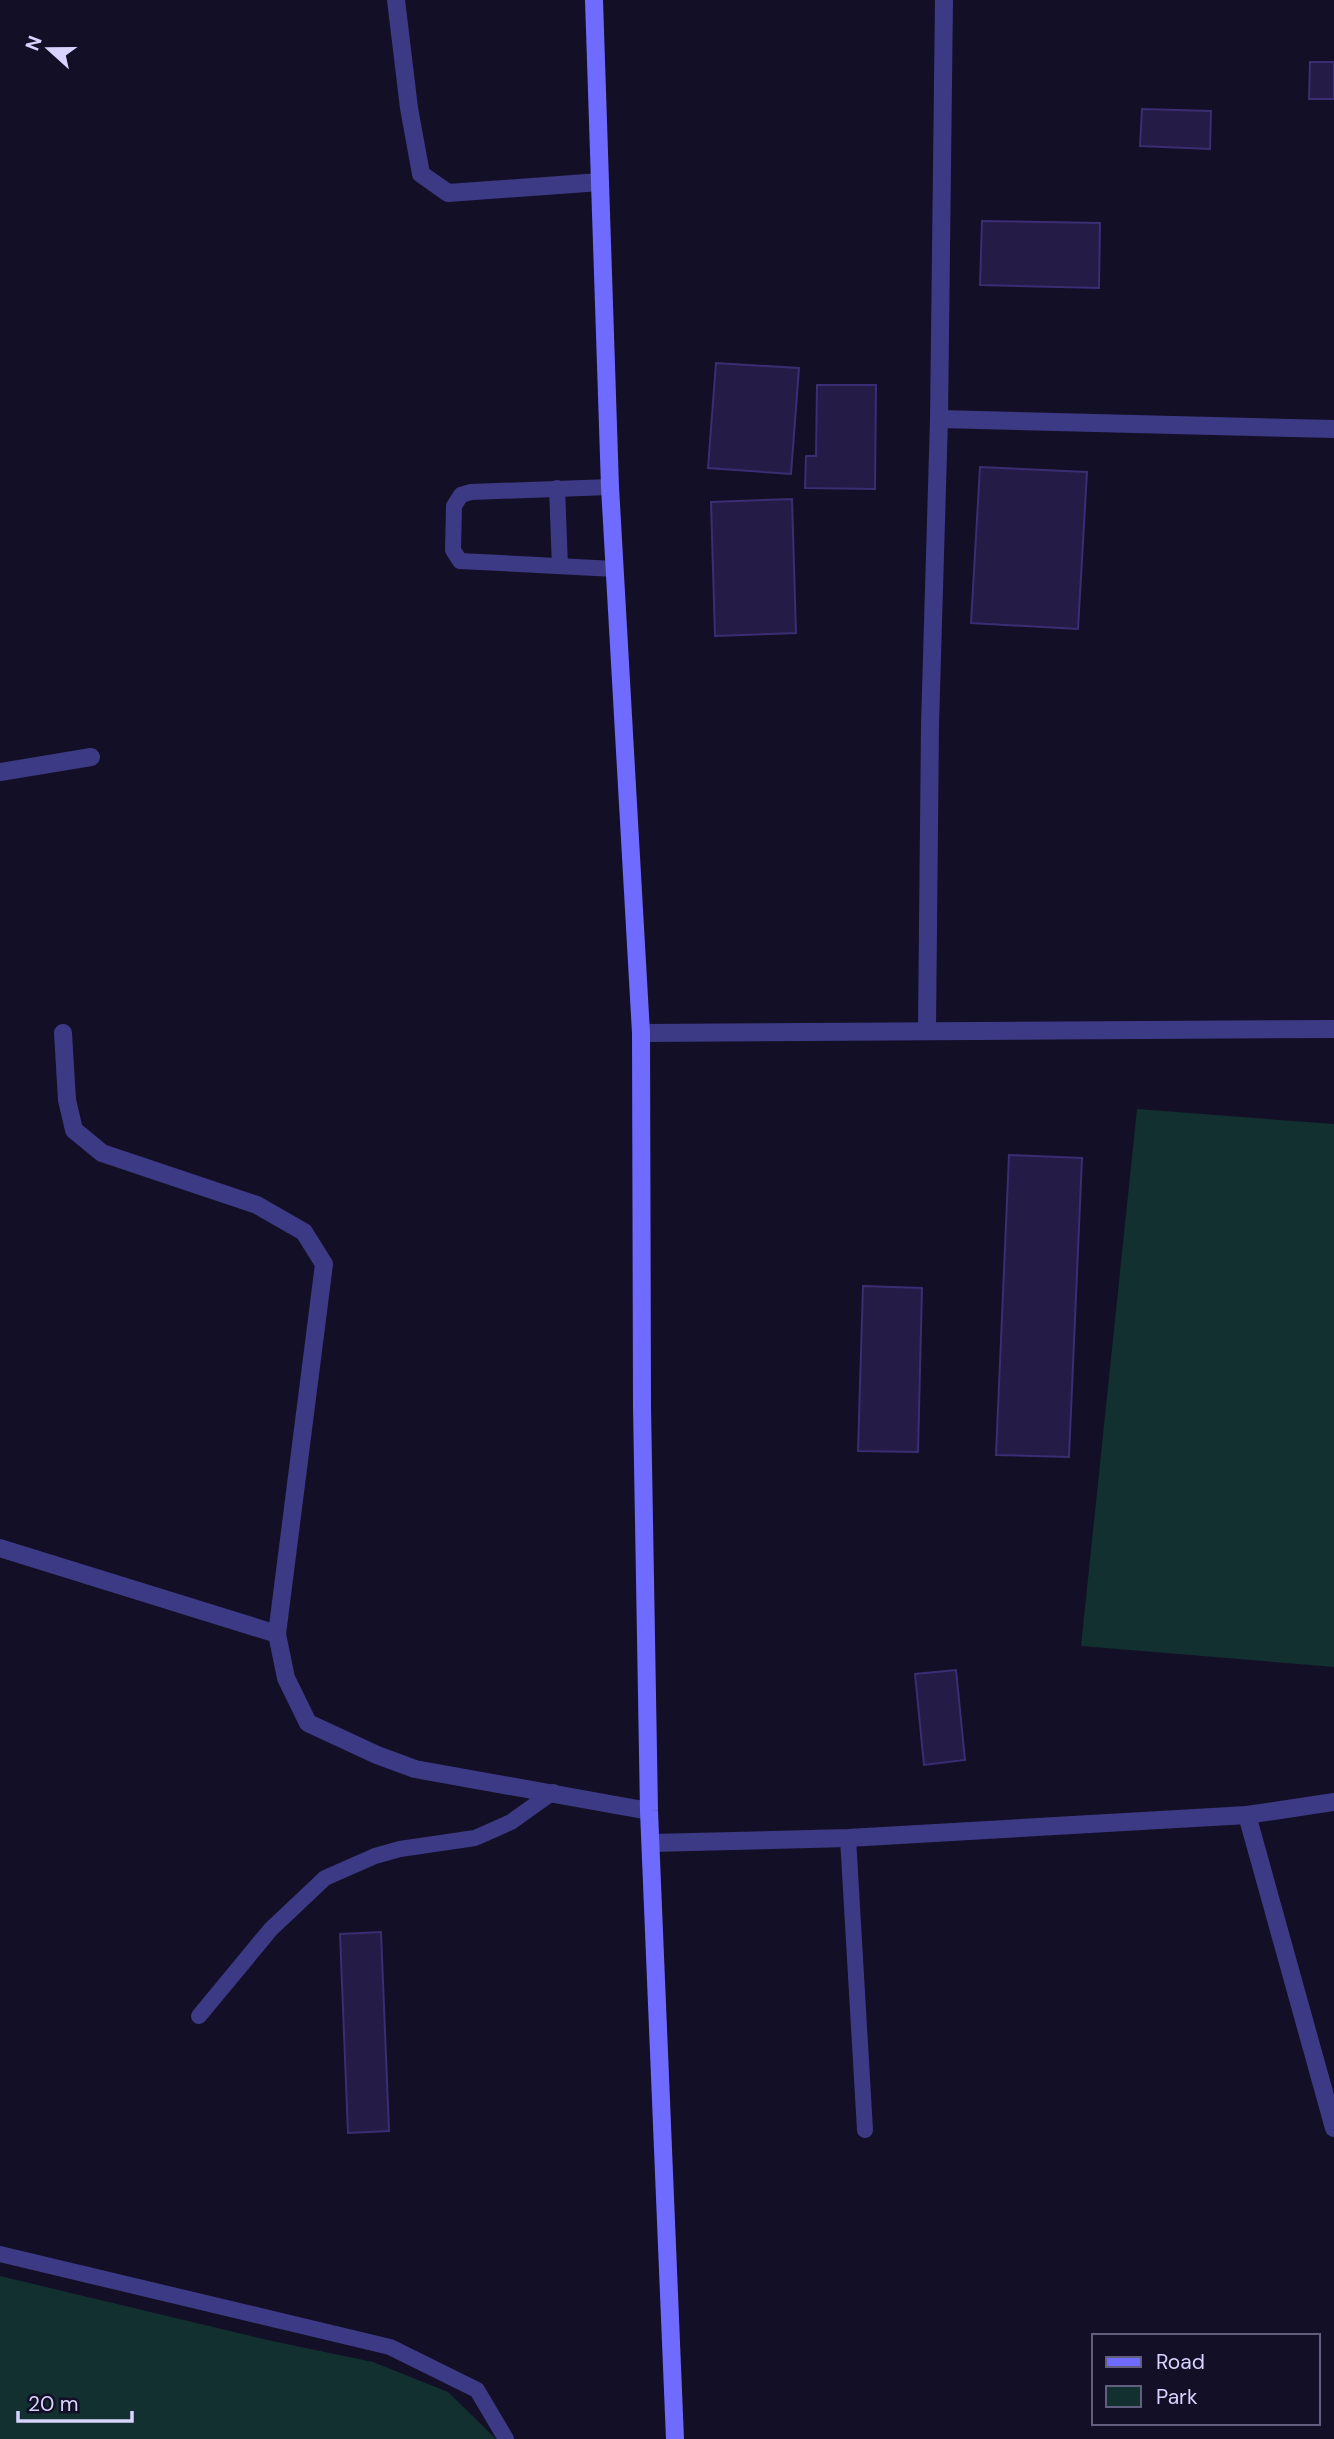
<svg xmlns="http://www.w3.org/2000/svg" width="1334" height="2439" viewBox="0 0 1334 2439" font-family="'DM Sans',sans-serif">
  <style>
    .green { fill: #12302f }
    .building { fill: #241b47; stroke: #3b2d73; stroke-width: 2 }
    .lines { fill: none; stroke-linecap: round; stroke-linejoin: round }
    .lane { stroke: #3d3a85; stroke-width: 16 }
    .street { stroke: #3d3a85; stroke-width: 18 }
    .secondary { stroke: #6f6bff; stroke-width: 18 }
  </style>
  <rect width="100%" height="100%" fill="#130f26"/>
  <g class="green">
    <path d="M1137,1109L1334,1124V1667L1081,1646Z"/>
    <path d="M0,2276L272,2341L373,2362L448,2392L496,2439H0Z"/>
  </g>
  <g class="building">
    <path d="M1310,62H1334V99H1309Z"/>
    <path d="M1142,109L1211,111L1210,149L1140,146Z"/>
    <path d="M982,221L1100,223L1099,288L980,285Z"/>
    <path d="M716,363L799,368L791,474L708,468Z"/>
    <path d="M817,385H876L875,489L805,488L806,456H816Z"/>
    <path d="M980,467L1087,472L1078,629L971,623Z"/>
    <path d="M792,499L796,633L715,636L711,502Z"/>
    <path d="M1009,1155L1082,1158L1069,1457L996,1455Z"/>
    <path d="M863,1286L922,1288L918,1452L858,1451Z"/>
    <path d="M956,1670L965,1760L924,1765L915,1674Z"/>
    <path d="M381,1932L389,2131L348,2133L340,1934Z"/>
  </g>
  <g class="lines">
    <g class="lane">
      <path d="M610,487L471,492L461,495L454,506L453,550L460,561L615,569"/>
      <path d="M557,488L560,566"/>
      <path d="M848,1838L865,2130"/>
      <path d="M199,2016L271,1929L325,1878L375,1856L400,1849L475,1838L511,1822L553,1792"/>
      <path d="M0,2254L390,2347L477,2390L506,2439"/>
    </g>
    <g class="street">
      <path d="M396,0L409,108L421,174L448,193L600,182"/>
      <path d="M939,419L1334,429"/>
      <path d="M0,772L91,757"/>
      <path d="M927,1029L930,725L939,419L944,0"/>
      <path d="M63,1033L67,1100L74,1130L102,1153L257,1205L304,1232L324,1264L277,1634L286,1678L308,1723L377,1755L415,1769L649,1811"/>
      <path d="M641,1033L1334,1029"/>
      <path d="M0,1548L277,1634"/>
      <path d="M1247,1815L1334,2128"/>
      <path d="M651,1843L848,1838L1247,1815L1334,1802"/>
    </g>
    <path class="secondary" d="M594,0L610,487L641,1033L642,1406L649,1811L675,2439"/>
  </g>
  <rect x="1092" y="2334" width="228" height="91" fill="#130f26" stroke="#625e7d" stroke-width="2"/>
  <rect x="1106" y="2357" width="35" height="10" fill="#6f6bff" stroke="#625e7d" stroke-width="2"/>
  <text x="1156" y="2369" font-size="21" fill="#d9d4ff">Road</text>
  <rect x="1106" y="2386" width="35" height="21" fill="#12302f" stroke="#625e7d" stroke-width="2"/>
  <text x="1156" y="2404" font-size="21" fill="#d9d4ff">Park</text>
  <g transform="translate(49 49) rotate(291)" stroke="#130f26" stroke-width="5" paint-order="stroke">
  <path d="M0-5L12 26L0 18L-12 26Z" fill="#d9d4ff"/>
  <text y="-10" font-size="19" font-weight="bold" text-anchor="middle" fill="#d9d4ff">N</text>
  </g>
  <path d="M18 2411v10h114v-10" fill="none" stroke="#d9d4ff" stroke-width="3.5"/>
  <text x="28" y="2411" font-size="21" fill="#d9d4ff" stroke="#130f26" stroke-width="5" paint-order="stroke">20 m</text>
</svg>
